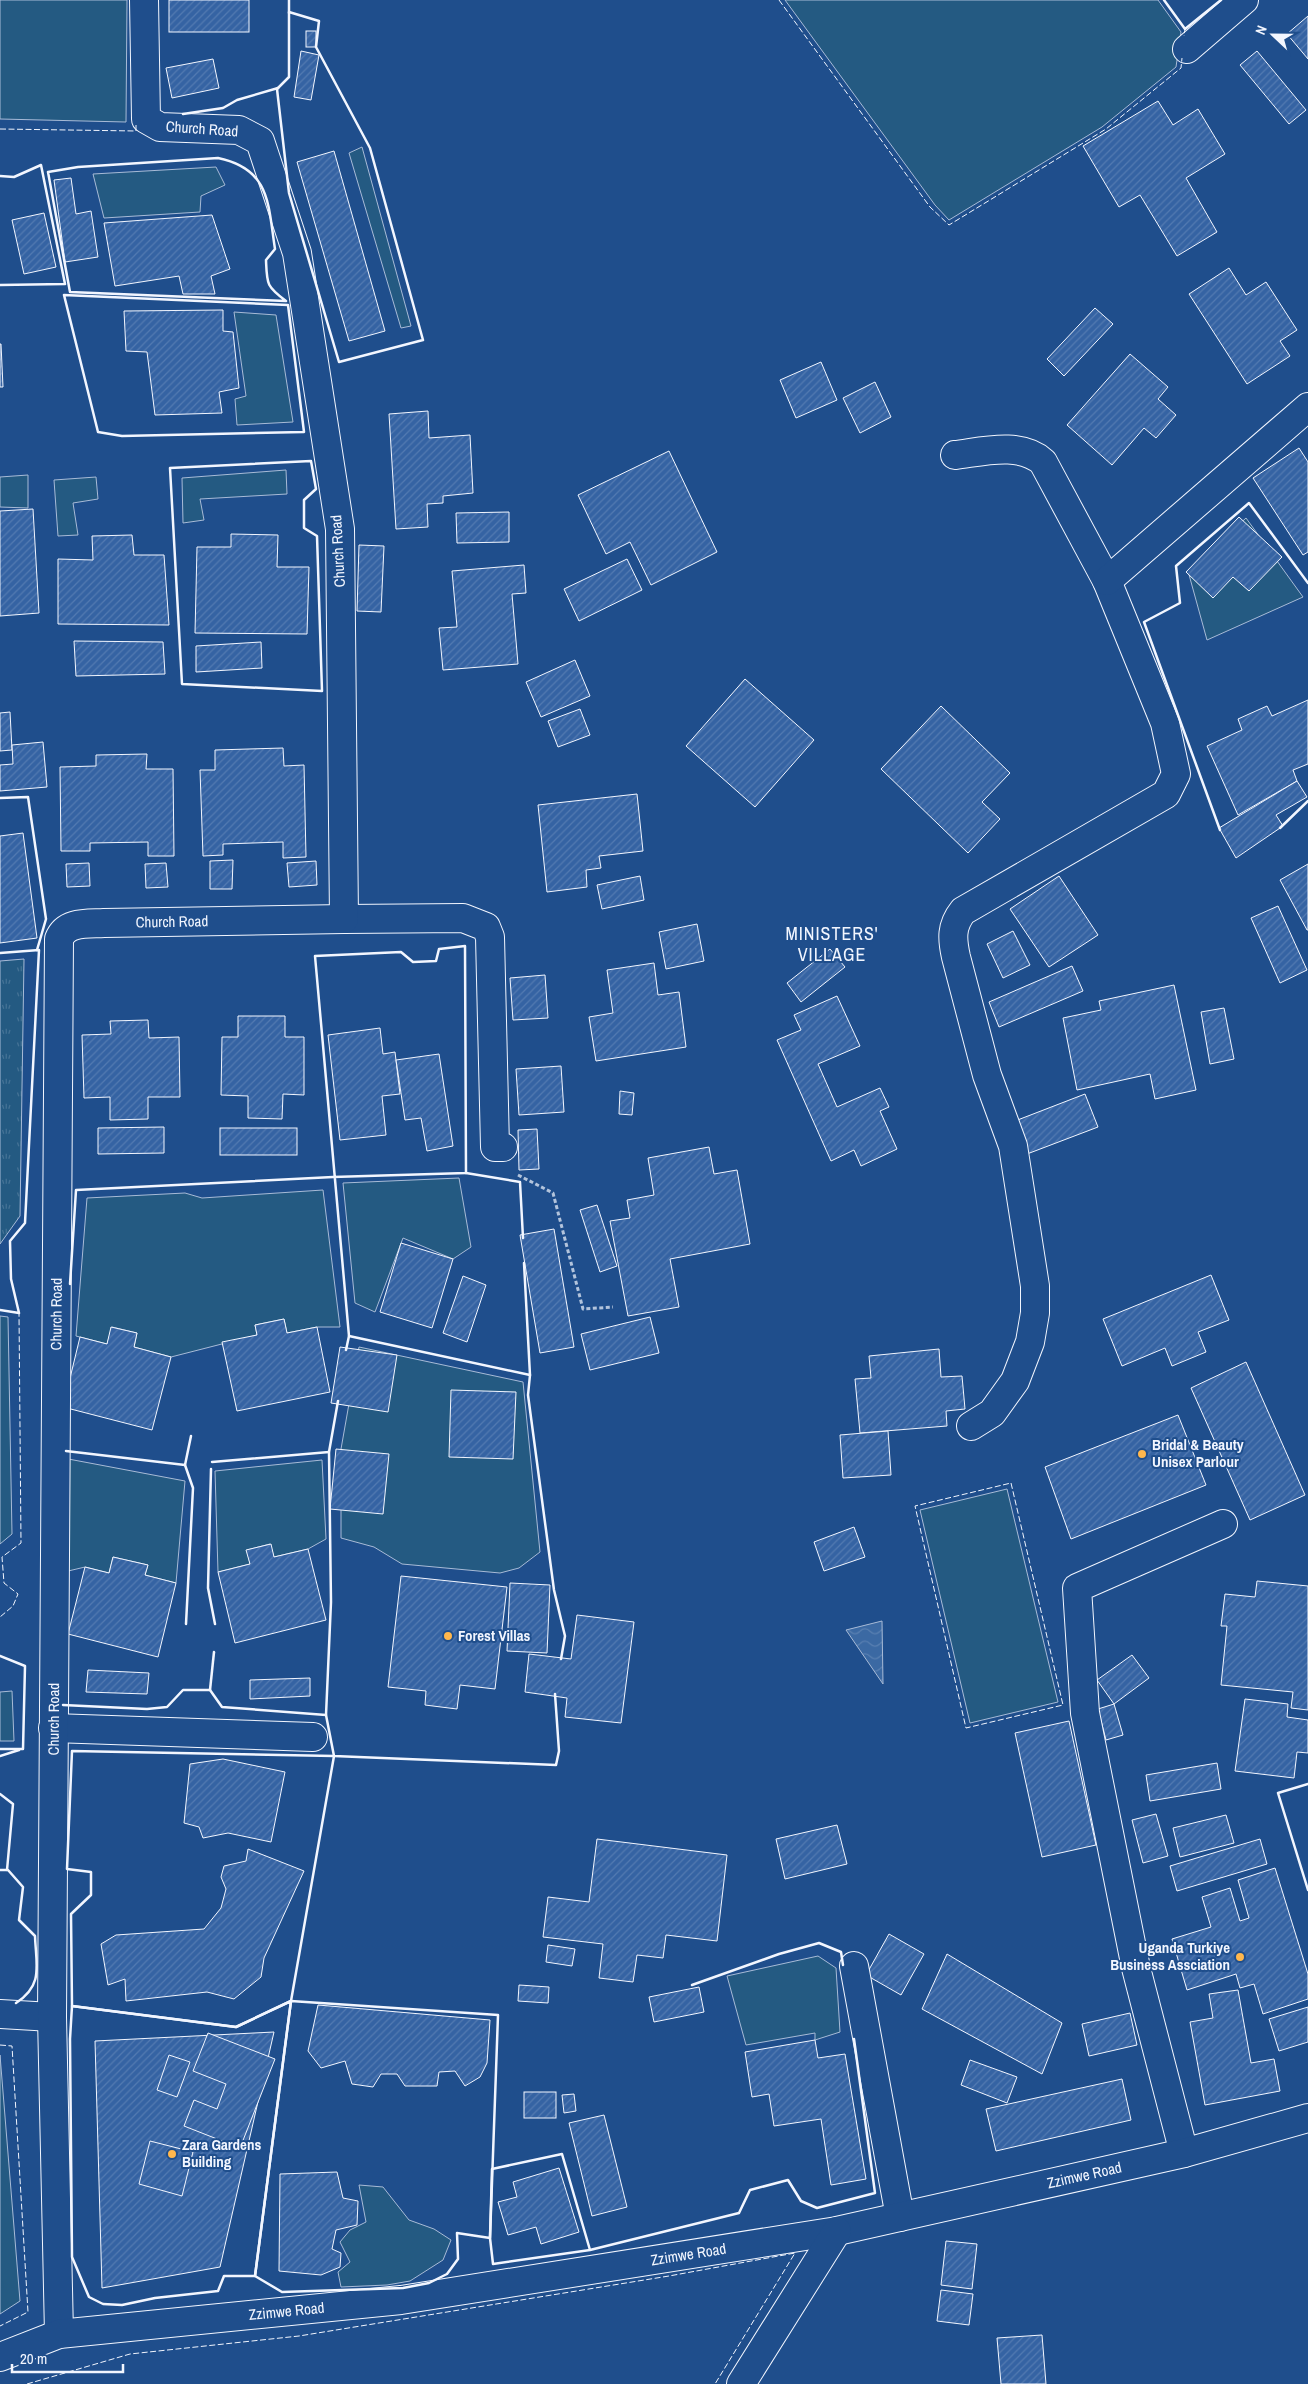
<svg xmlns="http://www.w3.org/2000/svg" width="1308" height="2384" viewBox="0 0 1308 2384" font-family="'Archivo Narrow',sans-serif">
  <style>
    .grass { fill: url(#grass-tufts); stroke: #a8bbd7 }
    .garden { fill: #245a82; stroke: #a8bbd7 }
    .water { fill: url(#water-waves); stroke: #a8bbd7 }
    .building { fill: url(#building-hatch); stroke: #f2f6ff }
    .lines { fill: none; stroke-linecap: round; stroke-linejoin: round }
    .minor-casing { stroke: #f2f6ff; stroke-width: 30 }
    .path { stroke: #b3c4dc; stroke-width: 3; stroke-dasharray: 4 2.5; stroke-linecap: butt }
    .minor { stroke: #1f4e8c; stroke-width: 28 }
    .fence { stroke: #f2f6ff; stroke-width: 1; stroke-dasharray: 6 2.5; stroke-linecap: butt }
    .wall { stroke: #f2f6ff; stroke-width: 2.5 }
    .poi-dot { fill: #ffb74d; stroke: #1f4e8c; stroke-width: 2 }
    .labels { text-anchor: middle; stroke-width: 4; stroke-linejoin: round; paint-order: stroke }
    .street-label { font-size: 15px; fill: #f2f6ff; stroke: #1f4e8c }
    .poi-label { font-size: 15px; font-weight: bold; fill: #f2f6ff; stroke: #1f4e8c; text-anchor: start }
    .quarter-label { font-size: 18px; letter-spacing: 1px; fill: #f2f6ff; stroke: #1f4e8c }
  </style>
  <defs>
    <pattern id="grass-tufts" width="24" height="20" patternUnits="userSpaceOnUse" patternTransform="scale(1.25)"><rect width="24" height="20" fill="#245a82"/><path d="M3 7l-1-3M5 7V3M7 7l1-3M15 17l-1-3M17 17v-4M19 17l1-3" fill="none" stroke="#447295"/></pattern>
    <pattern id="water-waves" width="16" height="10" patternUnits="userSpaceOnUse" patternTransform="scale(1.25)"><rect width="16" height="10" fill="#3b69a3"/><path d="M0 5q4-4 8 0t8 0" fill="none" stroke="#587fb1"/></pattern>
    <pattern id="building-hatch" width="6" height="6" patternUnits="userSpaceOnUse" patternTransform="scale(1.25)"><rect width="6" height="6" fill="#3563a3"/><path d="M-1 1l2-2M0 6l6-6M5 7l2-2" fill="none" stroke="#537ab1"/></pattern>
  </defs>
  <rect width="100%" height="100%" fill="#1f4e8c"/>
  <path class="grass" d="M24,959L20,1216L0,1244V961Z"/>
  <g class="garden">
    <path d="M0,0H127L126,122L0,119Z"/>
    <path d="M785,0H1158L1181,32L1176,67L1102,127L949,220L935,205Z"/>
    <path d="M362,147L411,326L401,328L349,153Z"/>
    <path d="M216,167L225,185L201,196L200,212L104,218L93,174Z"/>
    <path d="M234,312L276,315L293,422L237,425L235,399L246,396Z"/>
    <path d="M286,470L287,494L200,499L204,520L183,523L182,478Z"/>
    <path d="M28,475V508L0,507V477Z"/>
    <path d="M96,477L98,499L73,503L78,535L58,536L54,480Z"/>
    <path d="M1246,518L1303,597L1207,640L1188,571Z"/>
    <path d="M459,1178L471,1247L453,1259L403,1238L375,1312L355,1303L343,1183Z"/>
    <path d="M323,1190L340,1327H317L287,1333L284,1319L255,1325L257,1335L171,1357L134,1347L137,1333L112,1327L107,1344L76,1336L87,1198L185,1193L202,1198Z"/>
    <path d="M0,1316L8,1317L12,1534L0,1544Z"/>
    <path d="M359,1347L523,1382L540,1552L519,1568L500,1573L402,1564L374,1547L341,1538V1449Z"/>
    <path d="M63,1458L185,1481L176,1583L145,1575L148,1565L113,1557L109,1573L85,1567L64,1572Z"/>
    <path d="M322,1460L326,1539L308,1549L274,1557L270,1544L247,1550L250,1564L218,1572L215,1471Z"/>
    <path d="M1007,1489L1058,1702L970,1723L920,1510Z"/>
    <path d="M12,1691L14,1741H0V1692Z"/>
    <path d="M818,1956L836,1968L840,2032L815,2040V2033L746,2045L727,1976Z"/>
    <path d="M0,2055L20,2301L0,2314Z"/>
    <path d="M359,2185L383,2187L409,2220L434,2229L451,2240L443,2260L410,2281L387,2285L341,2287L338,2272L350,2262L340,2242L350,2230L366,2222Z"/>
  </g>
  <path class="water" d="M882,1621L883,1684L846,1630Z"/>
  <g class="building">
    <rect x="169" y="0" width="80" height="32"/>
    <path d="M1308,16V59L1287,34Z"/>
    <rect x="306" y="31" width="10" height="16"/>
    <path d="M301,51L319,55L311,100L294,97Z"/>
    <path d="M1257,51L1306,110L1289,124L1240,65Z"/>
    <path d="M213,59L219,88L172,98L166,68Z"/>
    <path d="M1158,101L1173,125L1198,109L1225,154L1186,178L1217,232L1177,256L1140,195L1119,207L1083,146Z"/>
    <path d="M334,151L385,331L349,341L297,162Z"/>
    <path d="M71,178L76,214L91,211L98,257L65,262L54,180Z"/>
    <path d="M44,213L56,267L24,274L12,220Z"/>
    <path d="M212,215L230,269L211,276L215,294H183L179,276L115,286L104,223Z"/>
    <path d="M1229,268L1246,295L1266,282L1297,330L1280,341L1290,356L1247,384L1189,294Z"/>
    <path d="M1095,308L1113,324L1064,376L1047,359Z"/>
    <path d="M223,310V331L233,332L239,388L219,392L222,413L155,415L147,352L126,351L124,311Z"/>
    <path d="M1,344L3,387H0V344Z"/>
    <path d="M1130,354L1168,387L1158,399L1176,415L1156,438L1144,428L1112,465L1067,425Z"/>
    <path d="M821,362L837,400L796,418L780,380Z"/>
    <path d="M875,382L891,417L860,433L843,398Z"/>
    <path d="M428,411L429,438L470,435L473,493L443,496V503L427,504L428,527L396,529L389,414Z"/>
    <path d="M1299,448L1308,462V552L1303,555L1253,478Z"/>
    <path d="M669,451L717,552L651,585L630,542L606,554L578,495Z"/>
    <path d="M33,509L39,613L0,616V511Z"/>
    <path d="M509,512V542L457,543L456,513Z"/>
    <path d="M1239,517L1282,557L1249,591L1233,577L1213,598L1186,572Z"/>
    <path d="M231,534L278,535L277,567H309L307,634L195,633L197,547H231Z"/>
    <path d="M132,535L134,555H164L169,625L58,624V559L93,560L92,536Z"/>
    <path d="M359,545L384,546L381,612L357,611Z"/>
    <path d="M627,559L642,590L579,621L564,589Z"/>
    <path d="M524,565L526,593L512,594L518,664L443,670L439,628L457,627L452,571Z"/>
    <path d="M74,641L163,642L165,674L76,676Z"/>
    <path d="M261,642L262,668L196,672V646Z"/>
    <path d="M575,660L590,696L541,717L526,682Z"/>
    <path d="M745,679L814,740L755,807L686,746Z"/>
    <path d="M1308,700V764L1293,770L1297,781L1238,815L1207,746L1242,730L1238,719L1267,706L1272,716Z"/>
    <path d="M941,706L1010,773L982,802L1000,819L968,853L881,769Z"/>
    <path d="M580,709L590,735L558,747L548,721Z"/>
    <path d="M10,712L12,750L0,751V713Z"/>
    <path d="M43,742L47,787L0,791V765L13,764L12,745Z"/>
    <path d="M283,748L284,766L304,765L306,857L283,858V842L223,844V855L203,856L200,770H215V750Z"/>
    <path d="M147,754L146,769H173L174,856H148V842L90,843V851H61L60,767L96,766V755Z"/>
    <path d="M1297,781L1307,797L1276,815L1283,826L1236,858L1219,828Z"/>
    <path d="M637,794L643,851L599,856L601,868L586,870L587,887L547,892L538,805Z"/>
    <path d="M23,833L37,938L0,943V836Z"/>
    <path d="M233,860L232,889H210V861Z"/>
    <path d="M316,861L317,885L289,887L287,863Z"/>
    <path d="M89,863L90,886L67,887L66,864Z"/>
    <path d="M166,863L168,887L146,888L145,864Z"/>
    <path d="M1308,864V930H1307L1280,880Z"/>
    <path d="M640,876L644,900L602,909L597,885Z"/>
    <path d="M1059,876L1098,935L1049,967L1010,909Z"/>
    <path d="M1278,906L1307,970L1280,983L1251,918Z"/>
    <path d="M697,924L704,961L666,969L659,932Z"/>
    <path d="M1013,931L1030,965L1003,978L987,944Z"/>
    <path d="M830,949L845,967L801,1002L787,983Z"/>
    <path d="M654,963L658,995L679,992L686,1047L596,1061L589,1017L613,1013L607,970Z"/>
    <path d="M1072,966L1083,991L999,1027L989,1002Z"/>
    <path d="M545,975L548,1018L513,1020L510,978Z"/>
    <path d="M1174,985L1196,1090L1155,1099L1150,1074L1077,1090L1063,1018L1101,1010L1099,1001Z"/>
    <path d="M837,996L860,1046L818,1064L837,1107L880,1088L889,1107L880,1111L897,1149L861,1166L854,1150L831,1161L777,1040L801,1030L794,1015Z"/>
    <path d="M1224,1008L1234,1059L1210,1064L1201,1012Z"/>
    <path d="M238,1016H285V1037H304V1095L283,1094L282,1119L248,1118V1096L221,1095L222,1037H238Z"/>
    <path d="M148,1020L149,1038L179,1037L180,1097H148V1119L110,1120V1097L84,1098L82,1035L111,1034L110,1021Z"/>
    <path d="M380,1028L383,1054L395,1052L400,1094L382,1096L386,1135L340,1140L328,1035Z"/>
    <path d="M439,1054L453,1146L427,1151L421,1118L405,1120L396,1060Z"/>
    <path d="M561,1066L564,1112L519,1115L516,1069Z"/>
    <path d="M620,1091L634,1093L632,1115L619,1114Z"/>
    <path d="M1085,1094L1098,1127L1027,1154L1015,1121Z"/>
    <path d="M164,1127V1153L98,1154V1128Z"/>
    <rect x="220" y="1128" width="77" height="27"/>
    <path d="M537,1129L539,1169L519,1170L518,1130Z"/>
    <path d="M709,1147L714,1174L737,1170L750,1244L670,1259L679,1307L628,1316L610,1221L630,1218L627,1200L654,1195L648,1158Z"/>
    <path d="M597,1205L617,1266L600,1272L580,1210Z"/>
    <path d="M554,1229L574,1347L540,1353L520,1235Z"/>
    <path d="M401,1243L453,1259L432,1328L380,1312Z"/>
    <path d="M1211,1275L1229,1320L1198,1332L1206,1352L1172,1366L1165,1348L1122,1366L1103,1319Z"/>
    <path d="M463,1276L486,1285L467,1342L443,1333Z"/>
    <path d="M650,1317L659,1353L590,1370L581,1334Z"/>
    <path d="M284,1319L287,1333L317,1327L330,1392L237,1411L222,1342L257,1335L255,1325Z"/>
    <path d="M111,1327L137,1333L134,1347L171,1357L152,1430L63,1407L80,1337L107,1344Z"/>
    <path d="M340,1347L397,1355L388,1412L331,1403Z"/>
    <path d="M939,1349L941,1377L962,1376L965,1409L946,1411L947,1426L860,1433L855,1379L871,1378L869,1356Z"/>
    <path d="M1246,1362L1305,1495L1250,1520L1191,1388Z"/>
    <path d="M451,1390L516,1392L513,1459L449,1457Z"/>
    <path d="M1178,1415L1206,1485L1071,1539L1045,1467Z"/>
    <path d="M888,1431L891,1475L843,1478L840,1435Z"/>
    <path d="M336,1449L389,1454L383,1514L330,1509Z"/>
    <path d="M854,1527L865,1557L824,1571L814,1542Z"/>
    <path d="M271,1544L274,1557L308,1549L326,1620L235,1643L218,1572L250,1564L246,1550Z"/>
    <path d="M113,1557L148,1565L145,1575L176,1583L158,1657L68,1634L85,1567L109,1573Z"/>
    <path d="M401,1576L507,1587L495,1689L460,1685L457,1709L425,1705L426,1691L388,1687Z"/>
    <path d="M1257,1581L1308,1586V1710L1291,1708L1293,1692L1221,1685L1227,1626H1221L1225,1594L1255,1597Z"/>
    <path d="M510,1583L550,1585L547,1653L507,1651Z"/>
    <path d="M577,1615L634,1622L621,1723L565,1717L567,1698L525,1692L529,1654L571,1659Z"/>
    <path d="M1132,1655L1149,1678L1114,1704L1097,1680Z"/>
    <path d="M88,1670L149,1673L147,1694L86,1692Z"/>
    <path d="M310,1678V1696L250,1699V1680Z"/>
    <path d="M1245,1699L1288,1704L1287,1717L1308,1720V1753L1297,1752L1294,1778L1235,1771Z"/>
    <path d="M1114,1704L1123,1735L1106,1740L1098,1709Z"/>
    <path d="M1069,1721L1096,1845L1042,1857L1015,1733Z"/>
    <path d="M223,1759L285,1772L271,1842L228,1833L203,1838L199,1827L184,1823L190,1764Z"/>
    <path d="M1217,1763L1221,1789L1150,1801L1146,1775Z"/>
    <path d="M1156,1814L1168,1856L1143,1863L1132,1820Z"/>
    <path d="M1226,1815L1234,1843L1180,1857L1173,1828Z"/>
    <path d="M837,1825L847,1864L785,1879L776,1839Z"/>
    <path d="M597,1839L727,1855L717,1941L666,1935L663,1958L637,1955L633,1982L599,1978L603,1944L543,1937L548,1897L589,1902Z"/>
    <path d="M1260,1839L1267,1864L1177,1891L1170,1866Z"/>
    <path d="M248,1849L304,1871L264,1958L261,1977L234,1999L207,1992L126,2001L125,1979L108,1985L101,1944L116,1935L204,1929L221,1908L226,1889L221,1877L224,1866L246,1861Z"/>
    <path d="M1275,1868L1308,1974V1999L1263,2014L1254,1984L1240,1988L1236,1974L1187,1990L1172,1939L1211,1927L1202,1897L1230,1888L1240,1921L1249,1918L1238,1880Z"/>
    <path d="M889,1934L924,1954L901,1995L866,1975Z"/>
    <path d="M548,1945L575,1949L572,1966L546,1962Z"/>
    <path d="M947,1954L1062,2023L1042,2074L922,2009Z"/>
    <path d="M519,1985L549,1987L548,2003L518,2001Z"/>
    <path d="M699,1987L704,2012L654,2022L649,1997Z"/>
    <path d="M1238,1990L1251,2063L1274,2059L1280,2091L1205,2105L1190,2022L1213,2018L1209,1994Z"/>
    <path d="M318,2005L490,2020L487,2063L480,2077L465,2086L455,2071L439,2072L437,2086H405L397,2074H381L373,2087L352,2084L345,2061L321,2068L308,2051Z"/>
    <path d="M1308,2007V2042L1279,2051L1269,2019Z"/>
    <path d="M1130,2013L1137,2045L1089,2056L1082,2024Z"/>
    <path d="M274,2032L220,2267L102,2288L95,2041Z"/>
    <path d="M208,2033L275,2059L240,2148L184,2126L194,2100L217,2109L226,2084L193,2071Z"/>
    <path d="M815,2040L818,2058L845,2054L866,2179L831,2185L821,2119L774,2126L769,2094L752,2097L745,2052Z"/>
    <path d="M169,2055L190,2062L177,2097L157,2090Z"/>
    <path d="M970,2060L1017,2077L1007,2103L961,2085Z"/>
    <path d="M1122,2079L1131,2120L996,2151L986,2109Z"/>
    <rect x="524" y="2092" width="32" height="26"/>
    <path d="M574,2094L576,2111L564,2113L562,2095Z"/>
    <path d="M604,2115L627,2207L592,2216L569,2123Z"/>
    <path d="M150,2141L193,2152L182,2196L139,2184Z"/>
    <path d="M559,2168L579,2232L541,2244L536,2227L508,2235L498,2202L517,2197L513,2182Z"/>
    <path d="M337,2172L343,2198L358,2201L357,2225L336,2230L332,2249L341,2253L340,2267L321,2275L279,2271L280,2174Z"/>
    <path d="M946,2241L977,2244L972,2289L941,2285Z"/>
    <path d="M941,2290L973,2294L969,2325L937,2321Z"/>
    <path d="M1042,2335L1046,2384H1001L997,2338Z"/>
  </g>
  <g class="lines">
    <g class="minor-casing">
      <g id="minor">
        <path d="M1187,49L1244,0"/>
        <path d="M955,455C981,452 1020,441 1043,462L1107,581L1165,723L1176,774L1166,794L963,911C951,926 952,939 956,957L987,1075L1013,1146L1035,1286V1313L1030,1342L1015,1381L992,1413L971,1426"/>
        <path d="M1107,581L1308,407"/>
        <path d="M344,919L463,918L486,927L490,937L495,1147H503"/>
        <path d="M53,1728L313,1737"/>
        <path d="M854,1966L900,2217"/>
        <path d="M0,2014L52,2017"/>
        <path d="M1184,2153L1136,1968L1085,1713L1077,1588L1223,1524"/>
        <path id="s1" d="M59,2334L52,2017L59,939C66,921 88,924 104,923L344,919L340,529L297,253L260,141L239,130L160,127L146,119L144,0"/>
        <path id="s2" d="M0,2357L59,2334L401,2300L837,2231L1184,2153L1308,2118"/>
        <path d="M741,2384L837,2231"/>
      </g>
    </g>
    <path class="path" d="M518,1175L553,1193L583,1309L613,1307"/>
    <use href="#minor" class="minor"/>
    <g class="fence">
      <path d="M779,0L930,207L949,225L1106,129L1181,68L1182,58"/>
      <path d="M1164,0L1185,29L1184,36"/>
      <path d="M0,129L136,131V125"/>
      <path d="M0,1310L19,1313L21,1543L2,1557L4,1583L18,1594L13,1606L0,1617"/>
      <path d="M1011,1483L1063,1705L966,1728L915,1506Z"/>
      <path d="M0,2045L12,2046L28,2312L0,2326"/>
      <path d="M27,2384L130,2354L299,2336L669,2276L795,2253L715,2384"/>
    </g>
    <g class="wall">
      <path d="M1164,0L1185,29L1221,0"/>
      <path d="M289,12L319,21L316,47L370,148L423,340L339,362L289,193L277,89L289,77Z"/>
      <path d="M289,13V0"/>
      <path d="M183,114L223,108L237,100L278,88"/>
      <path d="M218,158C271,169 268,205 275,249L266,260C267,284 266,286 286,301L70,292L48,172L78,167Z"/>
      <path d="M0,176L14,177L41,165L65,284L0,285"/>
      <path d="M64,295L288,305L304,432L122,436L98,432Z"/>
      <path d="M311,461L316,489L304,500V528L317,536L322,691L182,684L170,468Z"/>
      <path d="M0,798L28,797L46,919L37,950"/>
      <path d="M1280,828L1308,801"/>
      <path d="M1220,830L1144,622L1180,603L1176,566L1249,503L1308,583"/>
      <path d="M0,953L39,950L25,1223L10,1241L11,1279L19,1313L0,1310"/>
      <path d="M466,1173L520,1182L523,1238"/>
      <path d="M70,1284L76,1190L333,1177L466,1173L465,946L439,949L436,961L413,962L401,952L315,956L349,1336L530,1375L524,1263"/>
      <path d="M346,1350L349,1336"/>
      <path d="M530,1375L528,1395L554,1590L565,1636L561,1659"/>
      <path d="M338,1401L329,1452L331,1602L326,1715L334,1756L556,1765L559,1751L555,1694"/>
      <path d="M66,1451L185,1465L191,1436"/>
      <path d="M212,1462L329,1452"/>
      <path d="M185,1465L193,1488L186,1624"/>
      <path d="M211,1469L208,1588L215,1624"/>
      <path d="M0,1656L25,1666L23,1749H0"/>
      <path d="M210,1690L214,1652"/>
      <path d="M63,1705L147,1709L167,1707L183,1690H210L222,1707L326,1715"/>
      <path d="M72,1751L334,1756L291,2001L236,2027L72,2006L71,1914L91,1895V1872L67,1869Z"/>
      <path d="M0,1756L19,1750"/>
      <path d="M1308,1784L1278,1793L1308,1890"/>
      <path d="M0,1794L13,1804L7,1870"/>
      <path d="M0,1870H8L23,1887L19,1920L35,1936C36,1965 44,1985 16,2003"/>
      <path d="M692,1985L779,1954L819,1943L841,1952L843,1965"/>
      <path d="M291,2001L498,2015L490,2238L457,2233L458,2259L447,2274L429,2283L403,2288L282,2292L255,2276Z"/>
      <path d="M291,2001L255,2276H224L218,2291L155,2298L122,2305L103,2304L89,2297L72,2257L70,2039L72,2006L236,2027Z"/>
      <path d="M590,2250L562,2154L492,2169L490,2238L493,2264L590,2250L739,2213L750,2190L788,2180L801,2201L817,2208L875,2193L854,2039"/>
    </g>
  </g>
  <g class="poi-dot">
    <circle cx="1142" cy="1454" r="5"/>
    <circle cx="448" cy="1636" r="5"/>
    <circle cx="1240" cy="1957" r="5"/>
    <circle cx="172" cy="2154" r="5"/>
  </g>
  <g class="labels">
    <g class="street-label">
      <text transform="translate(202 129) rotate(4)" y="5">Church Road</text>
      <text transform="translate(338 551) rotate(-93)" y="5">Church Road</text>
      <text dy="5" stroke="none"><textPath href="#s1" startOffset="1514">Church Road</textPath></text>
      <text dy="5" stroke="none"><textPath href="#s1" startOffset="1020">Church Road</textPath></text>
      <text dy="5" stroke="none"><textPath href="#s1" startOffset="615">Church Road</textPath></text>
      <text dy="5" stroke="none"><textPath href="#s2" startOffset="1102">Zzimwe Road</textPath></text>
      <text dy="5" stroke="none"><textPath href="#s2" startOffset="698">Zzimwe Road</textPath></text>
      <text dy="5" stroke="none"><textPath href="#s2" startOffset="292">Zzimwe Road</textPath></text>
    </g>
    <g class="poi-label">
      <text x="1152" y="1450">Bridal &amp; Beauty<tspan x="1152" dy="17">Unisex Parlour</tspan></text>
      <text x="458" y="1641">Forest Villas</text>
      <text x="1230" y="1953" text-anchor="end">Uganda Turkiye<tspan x="1230" dy="17">Business Assciation</tspan></text>
      <text x="182" y="2150">Zara Gardens<tspan x="182" dy="17">Building</tspan></text>
    </g>
    <g class="quarter-label">
      <text x="832" y="940">MINISTERS'<tspan x="832" dy="21">VILLAGE</tspan></text>
    </g>
  </g>
  <g transform="translate(1273 35) rotate(292)" stroke="#1f4e8c" stroke-width="4" paint-order="stroke">
  <path d="M0-4L9 19L0 12L-9 19Z" fill="#f2f6ff"/>
  <text y="-8" font-size="14" font-weight="bold" text-anchor="middle" fill="#f2f6ff">N</text>
  </g>
  <path d="M12 2364v8h111v-8" fill="none" stroke="#f2f6ff" stroke-width="2.5"/>
  <text x="20" y="2364" font-size="15" fill="#f2f6ff" stroke="#1f4e8c" stroke-width="4" paint-order="stroke">20 m</text>
</svg>
